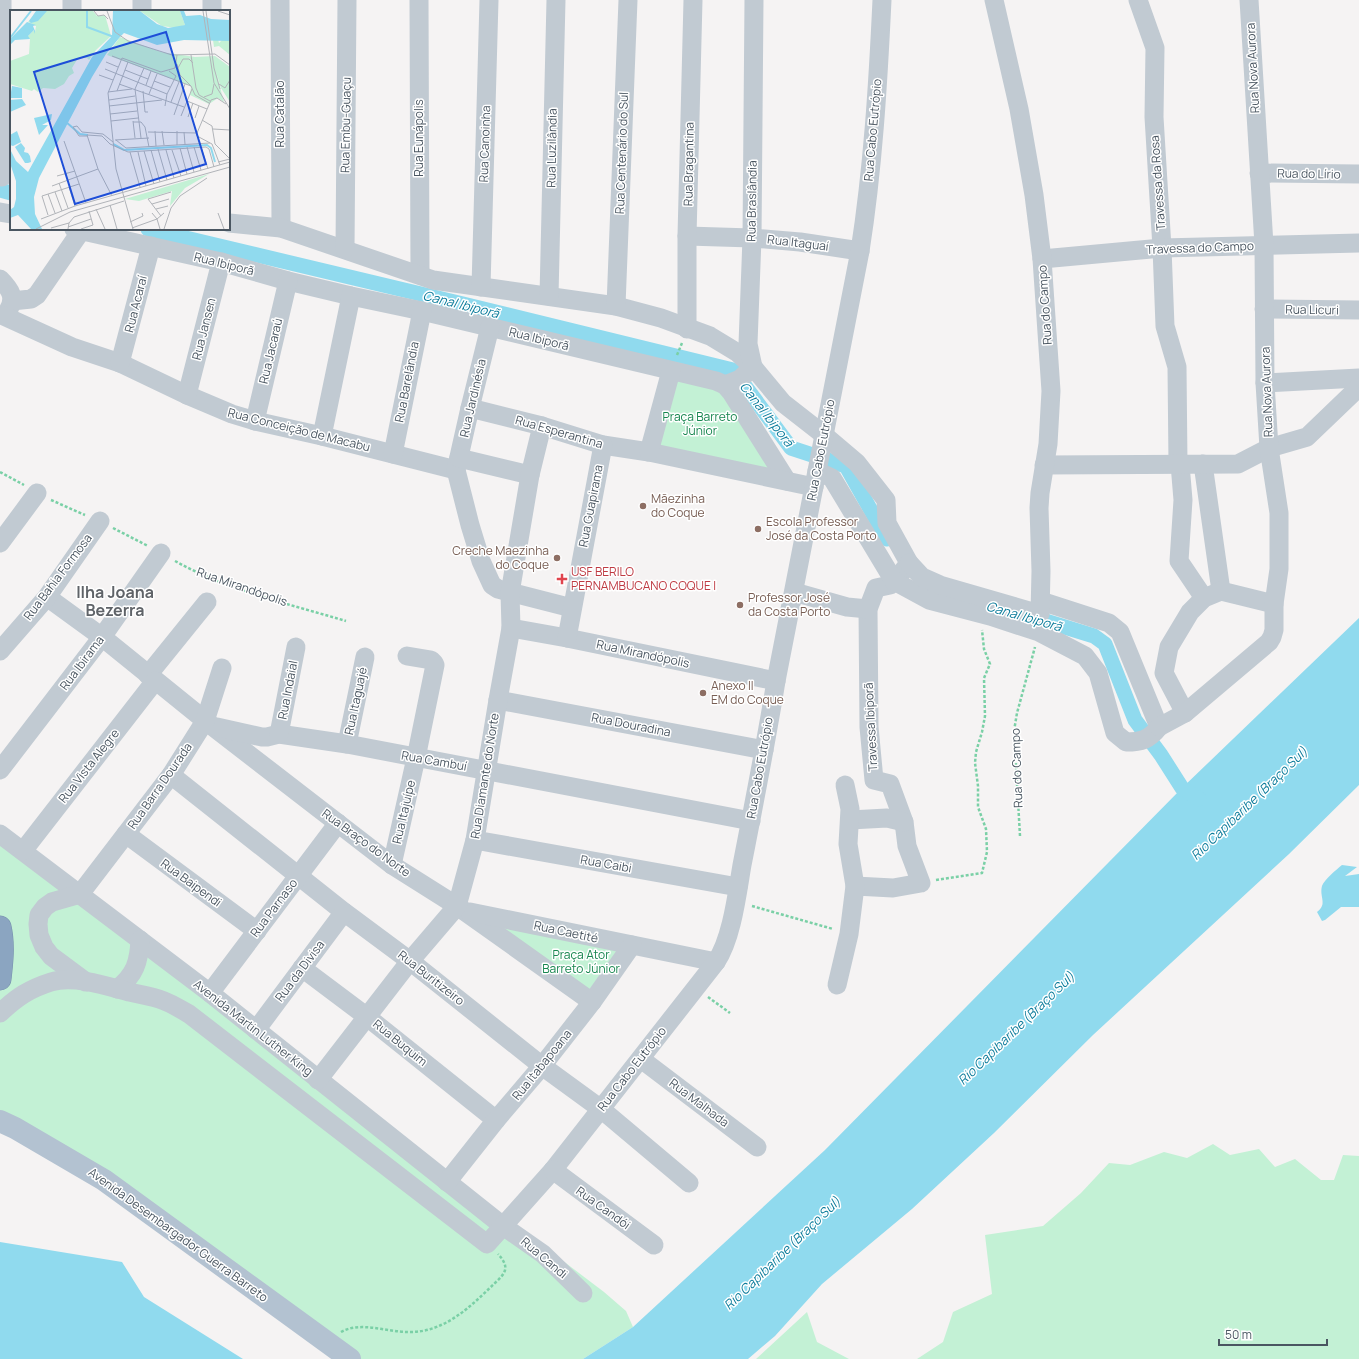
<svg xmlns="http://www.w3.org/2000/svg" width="1359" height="1359" viewBox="0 0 1359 1359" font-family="Manrope,sans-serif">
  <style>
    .green { fill: #c3f1d5 }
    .water { fill: #90daee }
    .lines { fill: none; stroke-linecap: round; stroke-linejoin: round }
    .canal { stroke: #90daee; stroke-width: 15 }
    .highway-casing { stroke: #7690ad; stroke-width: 23 }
    .path { stroke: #7ad0a6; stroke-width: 2.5; stroke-dasharray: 3 2; stroke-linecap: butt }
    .minor { stroke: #c1cad2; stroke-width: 19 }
    .major { stroke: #b3c2d1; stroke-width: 22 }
    .highway { stroke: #8ba5c1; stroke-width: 22 }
    .education-dot { fill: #8d6e63; stroke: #fff; stroke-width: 1.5 }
    .health-dot { fill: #e0444e; stroke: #fff; stroke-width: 1.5 }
    .labels { text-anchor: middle; stroke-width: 3; stroke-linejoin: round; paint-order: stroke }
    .street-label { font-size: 12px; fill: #4a5661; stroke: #fff }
    .park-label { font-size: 12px; fill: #17864f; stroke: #fff }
    .education-label { font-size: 12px; fill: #785e54; stroke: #fff; text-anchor: start }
    .health-label { font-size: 12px; fill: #be3a42; stroke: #fff; text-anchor: start }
    .water-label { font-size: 13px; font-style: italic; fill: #0c7c9b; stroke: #fff }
    .district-label { font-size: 16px; font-weight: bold; fill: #5f6368; stroke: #fff }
    .inset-river { fill: none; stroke: #90daee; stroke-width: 2 }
    .inset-road { fill: none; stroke: #b1b4b9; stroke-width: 1 }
    .view { fill: #1d4ed8; fill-opacity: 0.15; stroke: #1d4ed8; stroke-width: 2 }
    .inset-edge { fill: none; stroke: #4a5661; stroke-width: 2 }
  </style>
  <rect width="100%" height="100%" fill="#f5f3f3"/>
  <g class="green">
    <path d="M675,366L720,384L779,479L653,455Z"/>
    <path d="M0,834L604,1292L626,1311L633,1327L583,1359H349L0,1121Z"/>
    <path d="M494,921L619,948L588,992Z"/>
    <path d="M1213,1144L1230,1155L1259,1149L1275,1167L1295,1159L1321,1180H1334L1343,1155L1359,1156V1359H917L943,1342L953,1312L992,1294L985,1235L1043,1226L1081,1193L1109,1163L1130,1165L1164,1152L1187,1158Z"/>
    <path d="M807,1312L817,1342L849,1359H756Z"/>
  </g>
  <g class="water">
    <path d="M1359,618V785L1289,854L1093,1035L994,1133L912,1209L822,1284L775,1336L748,1359H583L633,1327L825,1150L1182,788Z"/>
    <path d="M1342,865L1357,867L1345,876L1359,874V907H1341L1325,920L1322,921L1317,912C1328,904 1319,897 1322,886C1324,880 1337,869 1342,865Z"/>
    <path d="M0,1242L122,1262L144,1297L243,1359H0Z"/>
  </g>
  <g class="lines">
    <g class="canal">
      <path d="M0,190L11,193"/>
      <path d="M148,229L463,304L733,370L791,448L846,466L887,539"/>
      <path d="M1026,615L1094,636L1105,644L1135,720L1161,755L1182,788L1199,799"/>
    </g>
    <g class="highway-casing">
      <path id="highway" d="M0,927C4,944 2,962 0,979"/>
    </g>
    <g class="path">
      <path d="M677,355L682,343"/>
      <path d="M0,472L24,485"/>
      <path d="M51,500L85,515"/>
      <path d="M113,528L148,546"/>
      <path d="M175,561C227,590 289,604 346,621"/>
      <path d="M1020,836L1014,731L1017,713L1035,647"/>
      <path d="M936,880L982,873L987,852L986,829L978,807V786L975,763L976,752L982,732L985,716L984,678L990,664L984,649L982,630"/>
      <path d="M752,906L833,929"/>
      <path d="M708,997L730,1013"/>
      <path d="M341,1332C360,1321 387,1332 408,1332C445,1333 471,1306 496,1282C507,1272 509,1266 498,1254"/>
    </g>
    <g class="minor">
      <path d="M2,0V177"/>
      <path d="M280,0L281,228"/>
      <path d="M419,0L420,275"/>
      <path d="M1138,0L1155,48L1154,117L1162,248L1165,326L1177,367L1178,464"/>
      <path d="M72,11V0"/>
      <path d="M142,11V0"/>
      <path d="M212,11V0"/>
      <path d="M1259,173L1359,174"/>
      <path d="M0,212L11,214"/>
      <path d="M229,223L281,228L433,280L616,306L661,318L710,336L738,353L753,367L783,403L824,435L857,463L886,500L887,523L909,563L899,576L890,585L876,588L868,609L869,727L874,780L890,784L904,822L907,846L921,883L893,888L855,886"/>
      <path d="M74,229L221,262L288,281L351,296L422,311L716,381L725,385L731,392L787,481"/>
      <path d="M687,236L752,238L800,242L860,251"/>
      <path d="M345,249L347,0"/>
      <path d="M1042,259L1162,248L1359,243"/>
      <path d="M0,279C10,289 17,298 7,312"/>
      <path d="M481,287L489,0"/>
      <path d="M549,296L556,0"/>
      <path d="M12,301L31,299L37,295L81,231"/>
      <path d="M616,306L628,0"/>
      <path d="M1264,309L1359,310"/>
      <path d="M4,316L72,347L120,363L187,395L232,414L255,421L322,436L456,470"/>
      <path d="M490,327L470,408L456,470L470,525L481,561L492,585L498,589L572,608"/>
      <path d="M687,329V236L693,0"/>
      <path d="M120,363L151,246"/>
      <path d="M1265,383L1359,378"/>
      <path d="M725,385L740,379L753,367L748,344L752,238L754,0"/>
      <path d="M187,395L221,262"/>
      <path d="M470,408L542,426L603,445L649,452L814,487"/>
      <path d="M255,421L288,281"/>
      <path d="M322,436L351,296"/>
      <path d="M649,452L671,371"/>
      <path d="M393,454L422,311"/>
      <path d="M459,458L530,475"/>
      <path d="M1180,464L1183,500L1179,561L1204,598"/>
      <path d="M1203,464L1221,591"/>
      <path d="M1044,465L1238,464L1269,448L1307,437L1359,387"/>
      <path d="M817,471L832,478L894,581L929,600L990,616L1039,632L1085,656L1098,673L1115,733L1126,742C1141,742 1149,740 1159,727L1120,632L1109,623L1041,601"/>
      <path d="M0,543L37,493"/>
      <path d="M909,563L922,577L940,585L1040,614L1041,571L1039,508L1040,493L1048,444L1051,391L1042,259L1034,195L1019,109L994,0"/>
      <path d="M794,592L847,607L868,609"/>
      <path d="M47,597L102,637L212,726L392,865L457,906L592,1002"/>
      <path d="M511,628L567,638L776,681"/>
      <path d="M567,638L603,445"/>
      <path d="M0,651L47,597L100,521"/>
      <path d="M148,675L207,602"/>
      <path d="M498,700L764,750"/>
      <path d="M1185,713L1164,673L1169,647L1190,612L1204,598L1221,591L1274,604"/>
      <path d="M217,727L262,737H267L279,734L347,744L751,821"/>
      <path d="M1159,727L1185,713L1269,642L1272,637L1274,630V604L1279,569V513L1269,448L1265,383L1264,245L1249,0"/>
      <path d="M279,734L296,647"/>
      <path d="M347,744L365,657"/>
      <path d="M0,770L102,637L161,553"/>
      <path d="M171,775L344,912L410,961L542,1066L601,1109L689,1183"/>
      <path d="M850,820L887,818L904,822"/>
      <path d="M0,834L210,993L503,1226L543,1254L583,1293"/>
      <path d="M126,834L257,931"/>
      <path d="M475,840L738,887"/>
      <path d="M23,851L155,681"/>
      <path d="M392,865L416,758L435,665L434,663L431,660L407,656"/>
      <path d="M470,912L716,962"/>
      <path d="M302,968L366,1016L496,1120"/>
      <path d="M86,982L51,956L44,947L39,935L38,924L39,915L45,907L52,902L80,894L171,775L205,721L222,668"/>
      <path d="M837,985L849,934L855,886L848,844L850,809L845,785"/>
      <path d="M117,989C135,975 139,962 140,940"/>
      <path d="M210,993L338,823"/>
      <path d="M0,1013C17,997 29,989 51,982C74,975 107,986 129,992C139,994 149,996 159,999C169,1002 179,1008 189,1014L487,1244L553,1170L716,962C732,938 737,894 742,865C754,804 766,743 776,681L860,251C873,168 878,84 882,0"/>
      <path d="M256,1030L344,912"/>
      <path d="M641,1059L757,1147"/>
      <path d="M318,1080L410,961L457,906L475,840L498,700L511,628L510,593L530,475L542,426"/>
      <path d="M553,1170L654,1245"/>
      <path d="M447,1182L496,1120L542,1066L592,1002L632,945"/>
    </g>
    <path class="major" d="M0,1121L15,1128L104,1180L350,1359"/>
    <use href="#highway" class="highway"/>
  </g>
  <g class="education-dot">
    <circle cx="643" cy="506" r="4"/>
    <circle cx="758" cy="529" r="4"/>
    <circle cx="557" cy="558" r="4"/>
    <circle cx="740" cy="605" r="4"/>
    <circle cx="703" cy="693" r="4"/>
  </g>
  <path class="health-dot" d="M560 573h4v4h4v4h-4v4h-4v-4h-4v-4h4z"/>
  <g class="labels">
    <g class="street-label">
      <text transform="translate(1253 68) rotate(-93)" y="4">Rua Nova Aurora</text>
      <text transform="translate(280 114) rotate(-90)" y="4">Rua Catalão</text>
      <text transform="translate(346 125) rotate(-89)" y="4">Rua Embu-Guaçu</text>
      <text transform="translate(873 130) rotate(-85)" y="4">Rua Cabo Eutrópio</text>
      <text transform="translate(419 138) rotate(-90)" y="4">Rua Eunápolis</text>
      <text transform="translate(485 144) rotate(-88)" y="4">Rua Canoinha</text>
      <text transform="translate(552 148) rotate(-89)" y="4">Rua Luzilândia</text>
      <text transform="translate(622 153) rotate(-88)" y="4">Rua Centenário do Sul</text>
      <text transform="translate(689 164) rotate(-89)" y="4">Rua Bragantina</text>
      <text transform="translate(1309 174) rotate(1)" y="4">Rua do Lírio</text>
      <text transform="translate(1158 183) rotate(-94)" y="4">Travessa da Rosa</text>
      <text transform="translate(752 201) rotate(-89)" y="4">Rua Braslândia</text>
      <text transform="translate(798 243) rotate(7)" y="4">Rua Itaguaí</text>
      <text transform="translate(1200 248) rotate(-2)" y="4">Travessa do Campo</text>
      <text transform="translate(224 264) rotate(14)" y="4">Rua Ibiporã</text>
      <text transform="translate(136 304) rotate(-76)" y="4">Rua Acaraí</text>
      <text transform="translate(1045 305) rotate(-94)" y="4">Rua do Campo</text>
      <text transform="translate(1312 310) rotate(1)" y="4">Rua Licuri</text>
      <text transform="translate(204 329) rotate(-76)" y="4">Rua Jansen</text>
      <text transform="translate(539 339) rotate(14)" y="4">Rua Ibiporã</text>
      <text transform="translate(271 351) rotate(-77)" y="4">Rua Jacaraú</text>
      <text transform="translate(407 382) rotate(-79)" y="4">Rua Barelândia</text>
      <text transform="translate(1267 392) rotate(-92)" y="4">Rua Nova Aurora</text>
      <text transform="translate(473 398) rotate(-77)" y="4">Rua Jardinésia</text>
      <text transform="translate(299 430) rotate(14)" y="4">Rua Conceição de Macabu</text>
      <text transform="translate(559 432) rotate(16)" y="4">Rua Esperantina</text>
      <text transform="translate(821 450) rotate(-79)" y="4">Rua Cabo Eutrópio</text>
      <text transform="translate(591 506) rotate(-79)" y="4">Rua Guapirama</text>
      <text transform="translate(58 577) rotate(-53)" y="4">Rua Bahia Formosa</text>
      <text transform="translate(242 587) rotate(19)" y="4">Rua Mirandópolis</text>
      <text transform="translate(643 654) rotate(12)" y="4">Rua Mirandópolis</text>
      <text transform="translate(82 663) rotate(-53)" y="4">Rua Ibirama</text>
      <text transform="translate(288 690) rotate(-79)" y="4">Rua Indaial</text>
      <text transform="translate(356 701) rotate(-78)" y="4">Rua Itaguajé</text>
      <text transform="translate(631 725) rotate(11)" y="4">Rua Douradina</text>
      <text transform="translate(871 727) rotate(-93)" y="4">Travessa Ibiporã</text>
      <text transform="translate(434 761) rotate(10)" y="4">Rua Cambuí</text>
      <text transform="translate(89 766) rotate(-52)" y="4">Rua Vista Alegre</text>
      <text transform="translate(760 768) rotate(-80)" y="4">Rua Cabo Eutrópio</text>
      <text transform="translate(1017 768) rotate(-92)" y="4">Rua do Campo</text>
      <text transform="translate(485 776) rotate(-81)" y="4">Rua Diamante do Norte</text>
      <text transform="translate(160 786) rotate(-55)" y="4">Rua Barra Dourada</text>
      <text transform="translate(404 812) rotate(-77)" y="4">Rua Itajuípe</text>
      <text transform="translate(366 843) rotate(36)" y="4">Rua Braço do Norte</text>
      <text transform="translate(606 864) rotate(10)" y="4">Rua Caibi</text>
      <text transform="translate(191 883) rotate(36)" y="4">Rua Baipendi</text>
      <text transform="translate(274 908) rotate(-53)" y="4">Rua Parnaso</text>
      <text transform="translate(566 932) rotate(12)" y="4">Rua Caetité</text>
      <text transform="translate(300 971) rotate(-53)" y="4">Rua da Divisa</text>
      <text transform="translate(431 978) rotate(38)" y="4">Rua Buritizeiro</text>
      <text transform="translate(253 1028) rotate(38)" y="4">Avenida Martin Luther King</text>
      <text transform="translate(400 1043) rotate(39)" y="4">Rua Buquim</text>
      <text transform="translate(542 1065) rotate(-51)" y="4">Rua Itabapoana</text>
      <text transform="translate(632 1069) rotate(-52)" y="4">Rua Cabo Eutrópio</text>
      <text transform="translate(699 1103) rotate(37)" y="4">Rua Malhada</text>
      <text transform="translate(603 1208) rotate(36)" y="4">Rua Candói</text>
      <text transform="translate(178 1235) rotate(36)" y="4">Avenida Desembargador Guerra Barreto</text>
      <text transform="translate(544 1258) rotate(40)" y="4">Rua Candi</text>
    </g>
    <g class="park-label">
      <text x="700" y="421">Praça Barreto<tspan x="700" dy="14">Júnior</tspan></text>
      <text x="581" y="959">Praça Ator<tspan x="581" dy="14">Barreto Júnior</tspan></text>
    </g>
    <g class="education-label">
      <text x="651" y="503">Mãezinha<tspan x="651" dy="14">do Coque</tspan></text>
      <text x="766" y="526">Escola Professor<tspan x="766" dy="14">José da Costa Porto</tspan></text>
      <text x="549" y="555" text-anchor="end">Creche Maezinha<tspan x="549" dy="14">do Coque</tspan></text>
      <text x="748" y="602">Professor José<tspan x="748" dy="14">da Costa Porto</tspan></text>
      <text x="711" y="690">Anexo II<tspan x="711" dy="14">EM do Coque</tspan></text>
    </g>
    <g class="health-label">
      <text x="571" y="576">USF BERILO<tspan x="571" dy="14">PERNAMBUCANO COQUE I</tspan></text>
    </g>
    <g class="water-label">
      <text transform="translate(461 304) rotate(14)" y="5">Canal Ibiporã</text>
      <text transform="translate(767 414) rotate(52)" y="5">Canal Ibiporã</text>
      <text transform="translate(1024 616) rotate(16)" y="5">Canal Ibiporã</text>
      <text transform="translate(1249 803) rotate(-44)" y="5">Rio Capibaribe (Braço Sul)</text>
      <text transform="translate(1016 1028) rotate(-44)" y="5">Rio Capibaribe (Braço Sul)</text>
      <text transform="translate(782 1253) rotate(-44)" y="5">Rio Capibaribe (Braço Sul)</text>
    </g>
    <g class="district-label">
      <text x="115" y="598">Ilha Joana<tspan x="115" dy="18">Bezerra</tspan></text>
    </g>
  </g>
  <g transform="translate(10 10)">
    <rect width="220" height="220" fill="#f5f3f3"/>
    <path d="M27,1H83L87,6L95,5L101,26L86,40L79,50L77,48H68L62,58L64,63L59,66L54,74L45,79L33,78L28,82L24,79L22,81L0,74V51L19,44L20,29L17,27L24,20L25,22L26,16L18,12ZM130,1H170L175,15L166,18L152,16ZM110,27L151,42L185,47L205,46L220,57V92L211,78L206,62L214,92L208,88L199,94L180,85L181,76L97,45ZM208,29L209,33L212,30L220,29V45L209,36L204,37L203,30ZM199,164L175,178L160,196L162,181L129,191L115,189Z" fill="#c3f1d5"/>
    <path d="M26,1H37L28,11L21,13L19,11ZM103,1H130L147,14L158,18L175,15L170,1H174L176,6L190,5L201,9L220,10V31L174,30L147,35L114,23L110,27L96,44L82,67L29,168L24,187L25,204L32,219H21L8,205L0,208V200L4,197L6,189V171L0,153V139L6,151L18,162L82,47L102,26ZM17,12L26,15L23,16L25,21L24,24V20L18,26L20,29L5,30L0,35V29ZM2,76L12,78V88H0ZM12,89L16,95L0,102V90ZM42,104L41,110L32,115H38L29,125L24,108ZM7,121L11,132L3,136L0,135V125ZM11,133L15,138L14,142L18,143L20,146L21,152L18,153H15L5,137Z" fill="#90daee"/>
    <path class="inset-river" d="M77,1V17L104,27M0,28L21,1M56,112L70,124L78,125M103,134L114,140L197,135L201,138L205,152"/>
    <path class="inset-road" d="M84,1L88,6L94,5L98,9M97,1L105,22L118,31L162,45L205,44L220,55M193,1L204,73L220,99M196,1L204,58L210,79M208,1L220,5M181,45L186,78L189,85L200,91M102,46L181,76L185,85L199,93M96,52L108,57M167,54L170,65L181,76M168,58L173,49H179L183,53M95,59L157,84M115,60L138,69M89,65L103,70M144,71L160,77M109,74L174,97M209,74L215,78L220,70M136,75L141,61M107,81L118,52M133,81L135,102H138M98,82L122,79M139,84L147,64M194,87L202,84L204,74M99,90L125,86M177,91L197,99M161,92L169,72M99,96L152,90M155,96L157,84L166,66L159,61M100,104L127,101M164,105L175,74M171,106L182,79M178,107L183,93M185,108L189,96M192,110L202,116L205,134L220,149M101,111L128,108M123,111L125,128M123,112H131L135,117L139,137M203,119L220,120M145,121L146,136M152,121L154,135M167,121V135M138,122L187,123V126L202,134L210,155M174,122L175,134M187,123L201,90L207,88L216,94M77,126H69L63,117L67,116L72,122L93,124L103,132M92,126L100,134L118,142L196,137L199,139L204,157M92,126L77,125L88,159L102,186M131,128L125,79L134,58M105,130L139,128M106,130L116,138L200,133M54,131L76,193M177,137L184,162M184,137L191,160M191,137L198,159M170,138L177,164M148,139L157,170M141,140L150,172M156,140L164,168M162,140L171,166M134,141L144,174M120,142L130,177M128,142L136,176M208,152L220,149M47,166L65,161M49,173L58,198M42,176L88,159M59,177L65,196M45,182L52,201M38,184L45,203M142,194L159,189M100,195L107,219M86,199L95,219M146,199L158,196M142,203L147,209L150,219M208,203L214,219M38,205L32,186L69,174M151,206L138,189L161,182M31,209L65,196L220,152M120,212L133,206L132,203M58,217L81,209M41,218L59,213M122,218L147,209L154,203M26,219L60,202L220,157M58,219L59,213L64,207L114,191M71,219L83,215L79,201M123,219L106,159L98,83L112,48L151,62L165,58L167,45M154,219L161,198L170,186L197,168"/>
    <path class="view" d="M156,22L196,154L65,194L24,62Z"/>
    <rect width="220" height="220" class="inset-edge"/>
  </g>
  <path d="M1219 1339v6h108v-6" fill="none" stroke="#4a5661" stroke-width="2"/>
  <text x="1225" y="1339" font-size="12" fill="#4a5661" stroke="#ffffff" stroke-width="3" paint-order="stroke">50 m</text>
</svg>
